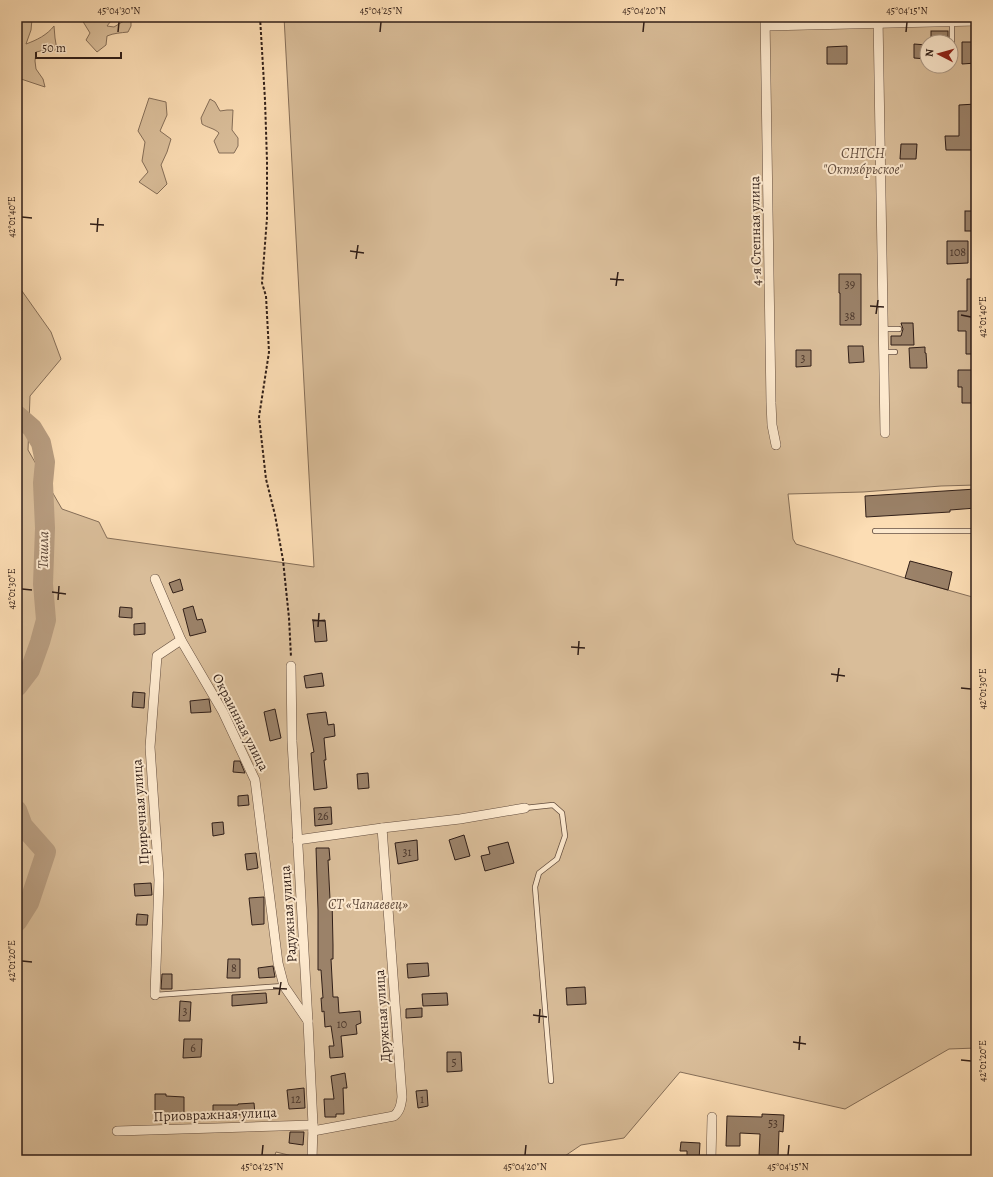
<svg xmlns="http://www.w3.org/2000/svg" width="993" height="1177" viewBox="0 0 993 1177" font-family="Alegreya,serif">
  <style>
    .green { fill: #d9bd99; stroke: #856e58; fill-rule: evenodd }
    .lines { fill: none; stroke-linecap: round; stroke-linejoin: round }
    .river { stroke: #b79c7f; stroke-width: 20 }
    .building { fill: #9b8269; stroke: #311f18 }
    .service-casing { stroke: #644e3f; stroke-width: 6 }
    .minor-casing { stroke: #644e3f; stroke-width: 10 }
    .path { stroke: #311f18; stroke-width: 2; stroke-dasharray: 3 2; stroke-linecap: butt }
    .service { stroke: #fde9ce; stroke-width: 4.5 }
    .minor { stroke: #fde9ce; stroke-width: 9 }
    .ticks { fill: none; stroke: #311f18; stroke-width: 1.5 }
    .labels { text-anchor: middle; stroke-width: 4; stroke-linejoin: round; paint-order: stroke }
    .number-label { font-size: 12px; fill: #4c382c }
    .park-label { font-size: 14px; font-style: italic; fill: #634e3f; stroke: #fde9ce }
    .street-label { font-size: 14px; fill: #311f18; stroke: #fde9ce }
    .water-label { font-size: 15px; font-style: italic; fill: #604b3c; stroke: #fde9ce }
    .neatline { fill: none; stroke: #311f18; stroke-width: 1.5 }
    .ticks-label { font-size: 10px; text-anchor: middle; fill: #311f18 }
  </style>
  <rect width="100%" height="100%" fill="#fcddb4"/>
  <filter id="stains"><feTurbulence type="fractalNoise" baseFrequency=".005" numOctaves="4"/><feColorMatrix values="0 0 0 0 .2 0 0 0 0 .09 0 0 0 0 .02 0 0 0 .5 -.17"/></filter>
  <radialGradient id="worn" r=".72"><stop offset=".6" stop-color="#630" stop-opacity="0"/><stop offset="1" stop-color="#630" stop-opacity=".3"/></radialGradient>
  <g class="green">
    <path d="M17,17H26L32,19L31,30L26,44C37,40 47,35 54,26L55,38L57,50H45L36,52L35,61L36,69L43,79L45,87L21,79L17,75Z"/>
    <path d="M85,17H114L107,26L114,27L127,19L128,17H131V26L128,32C120,33 114,33 107,36L106,45L97,52L86,40L90,33L82,20Z"/>
    <path d="M284,17H976V485L941,486L863,492L788,494L793,539L796,544L905,578L976,598V1048L949,1049L845,1109L680,1072L624,1138L581,1145L559,1160H309L276,1152L273,1160H17V284L51,332L61,359L30,396L28,450L62,509L99,522L107,538L314,567ZM927,42H951V66H927Z"/>
    <path d="M149,98L166,102L167,115L160,131L171,139L167,152L161,165L167,184L157,194L139,182L148,172L142,161L145,142L138,131Z"/>
    <path d="M210,99L215,102L220,111L227,110H233L232,130L238,138V146L234,153H219L214,141L219,133C214,128 208,128 202,124L201,118Z"/>
  </g>
  <g class="lines">
    <g class="river">
      <path d="M17,415L32,428L41,443L45,462L43,483L45,528L43,584L46,620L40,642L30,670L17,687"/>
      <path d="M17,810L23,826L46,852L29,903L17,922"/>
    </g>
  </g>
  <g class="building">
    <rect x="931" y="31" width="17" height="11"/>
    <path d="M962,42H976V63L962,64Z"/>
    <path d="M914,44L927,45V59L914,58Z"/>
    <path d="M847,46V64H827V47Z"/>
    <path d="M976,104V126H973L974,150H946L945,136H959V105Z"/>
    <path d="M901,144H917L916,159H900Z"/>
    <rect x="965" y="211" width="11" height="20"/>
    <path d="M947,241H968V263L947,264Z"/>
    <path d="M839,274H861V325H840V293H839Z"/>
    <path d="M967,279H976V354H966V331H958V311H967Z"/>
    <path d="M901,323H913L914,345H891V336H901L903,329Z"/>
    <path d="M848,346H863L864,362L849,363Z"/>
    <path d="M925,347V353H926L927,368H910L909,348Z"/>
    <path d="M796,350H811V366L796,367Z"/>
    <path d="M958,370H976V403H962V387H958Z"/>
    <path d="M976,489V508L950,510V512L866,517L865,496Z"/>
    <path d="M910,561L952,572L948,590L905,578Z"/>
    <path d="M180,579L183,590L173,593L169,583Z"/>
    <path d="M193,606L197,620L202,619L206,632L190,636L183,609Z"/>
    <path d="M120,607L132,608V618L119,617Z"/>
    <path d="M325,620L327,641L315,642L313,621Z"/>
    <path d="M145,623V634L134,635V624Z"/>
    <path d="M322,673L324,686L306,688L304,676Z"/>
    <path d="M133,692L145,693L144,708L132,707Z"/>
    <path d="M209,699L211,712L191,713L190,701Z"/>
    <path d="M275,709L281,738L270,741L264,712Z"/>
    <path d="M326,712L328,725L334,724L335,736L324,738L326,760H324L327,788L314,790L311,753L314,752L307,714Z"/>
    <path d="M234,761H240L245,773L233,772Z"/>
    <path d="M368,773L369,788L358,789L357,774Z"/>
    <path d="M248,795L249,805L238,806V796Z"/>
    <path d="M331,807L332,824L315,826L314,808Z"/>
    <path d="M223,822L224,834L213,836L212,823Z"/>
    <path d="M464,835L470,856L455,860L449,840Z"/>
    <path d="M417,840L418,860L398,864L395,843Z"/>
    <path d="M508,842L514,863L485,871L481,856L490,854L488,847Z"/>
    <path d="M316,848H329L330,860H328L330,899H332L333,945V959H331L333,997H338L339,1013L360,1011L361,1023L356,1025L357,1034L341,1036L343,1057L330,1058L329,1046H334L331,1026L325,1027L324,1011L322,1012L321,998H323L321,970H318V910Z"/>
    <path d="M256,853L258,868L247,870L245,854Z"/>
    <path d="M151,883L152,895L135,896L134,884Z"/>
    <path d="M264,897V924L252,925L249,898Z"/>
    <path d="M137,914L148,915L147,925H136Z"/>
    <path d="M228,959H240V978H227Z"/>
    <path d="M428,963L429,976L408,978L407,964Z"/>
    <path d="M273,966L275,977L259,978L258,968Z"/>
    <path d="M162,974H172V989H161Z"/>
    <path d="M585,987L586,1004L567,1005L566,988Z"/>
    <path d="M266,993L267,1003L232,1006V995Z"/>
    <path d="M447,993L448,1005L423,1006L422,994Z"/>
    <path d="M180,1001L191,1002L190,1021H179Z"/>
    <path d="M422,1008V1017L406,1018V1009Z"/>
    <path d="M184,1039H202L201,1057L183,1058Z"/>
    <path d="M447,1052H461L462,1071L447,1072Z"/>
    <path d="M345,1073L347,1088H343L344,1114H336V1117H325L324,1099H334L331,1076Z"/>
    <path d="M304,1088L305,1108L289,1109L287,1090Z"/>
    <path d="M427,1090L428,1106L418,1108L416,1091Z"/>
    <path d="M155,1094H166V1096L184,1097V1115L166,1114V1115H155Z"/>
    <path d="M254,1103L255,1114L213,1116V1105H238V1104Z"/>
    <path d="M762,1114L784,1115L783,1132L779,1131L778,1157L759,1156L760,1134L740,1133V1146H726L727,1116L762,1117Z"/>
    <path d="M290,1132H304L303,1145L289,1143Z"/>
    <path d="M681,1142L700,1143L699,1160H687V1151H680Z"/>
  </g>
  <g class="lines">
    <g class="service-casing">
      <g id="service">
        <path d="M952,60V22"/>
        <path d="M884,329H899"/>
        <path d="M884,352H895"/>
        <path d="M875,531H976"/>
        <path d="M525,808L553,805L562,813L565,836L557,859L539,873L535,887L551,1081"/>
        <path d="M155,995L284,986"/>
      </g>
    </g>
    <g class="minor-casing">
      <g id="minor">
        <path d="M765,17L771,403L772,425L776,445"/>
        <path d="M878,17L885,433"/>
        <path d="M766,26L976,21"/>
        <path d="M155,579L181,640L223,712L255,780L278,963L284,986L308,1021"/>
        <path d="M291,666L292,741L308,1022L313,1125L312,1160"/>
        <path d="M297,840L382,828L460,819L525,808"/>
        <path d="M155,995L159,880L150,747L157,656L181,640"/>
        <path d="M117,1131L313,1125"/>
        <path d="M313,1131L394,1116C400,1111 401,1105 402,1097L382,828"/>
        <path d="M711,1160L712,1117"/>
      </g>
    </g>
    <path class="path" d="M260,17L265,100L267,161V218L262,283L266,296L269,352L259,417L266,479L275,515L283,560L289,618L291,657"/>
    <use href="#service" class="service"/>
    <use href="#minor" class="minor"/>
  </g>
  <path class="ticks" d="M118,32L119,22M380,32L381,22M643,32L644,22M906,32L907,22M22,217L32,218M90,224L104,225M97,232L98,218M350,251L364,253M356,259L358,245M610,279L624,280M616,286L618,272M870,306L884,307M876,314L878,300M961,315L971,317M22,589L32,590M52,592L66,594M58,600L59,586M312,620L325,621M318,627L319,613M571,647L585,648M578,655L579,641M831,674L845,676M837,682L839,668M961,688L971,689M22,961L32,962M273,988L287,989M279,995L281,982M533,1015L547,1017M539,1023L540,1009M793,1042L806,1044M799,1050L800,1036M961,1060L971,1061M262,1155L263,1145M525,1155L526,1145M788,1155L789,1145"/>
  <g class="labels">
    <g class="number-label">
      <text x="958" y="256">108</text>
      <text x="850" y="288">39</text>
      <text x="850" y="320">38</text>
      <text x="803" y="362">3</text>
      <text x="323" y="820">26</text>
      <text x="407" y="856">31</text>
      <text x="234" y="972">8</text>
      <text x="185" y="1015">3</text>
      <text x="342" y="1028">10</text>
      <text x="193" y="1052">6</text>
      <text x="454" y="1066">5</text>
      <text x="296" y="1103">12</text>
      <text x="422" y="1103">1</text>
      <text x="773" y="1127">53</text>
    </g>
    <g class="park-label">
      <text x="863" y="158">СНТСН<tspan x="863" dy="16">"Октябрьское"</tspan></text>
      <text x="368" y="909">СТ «Чапаевец»</text>
    </g>
    <g class="street-label">
      <text transform="translate(755 231) rotate(-91)" y="5">4-я Степная улица</text>
      <text transform="translate(241 722) rotate(63)" y="5">Окраинная улица</text>
      <text transform="translate(140 812) rotate(-94)" y="5">Приречная улица</text>
      <text transform="translate(288 914) rotate(-94)" y="5">Радужная улица</text>
      <text transform="translate(382 1016) rotate(-94)" y="5">Дружная улица</text>
      <text transform="translate(215 1114) rotate(-2)" y="5">Приовражная улица</text>
    </g>
    <g class="water-label">
      <text transform="translate(43 550) rotate(-89)" y="5">Ташла</text>
    </g>
  </g>
  <rect width="993" height="1177" fill="none" stroke="#fcddb4" stroke-width="44"/>
  <g transform="translate(939 54) rotate(276)"><circle r="19" fill="#fde9ce" stroke="#ab9885"/>
  <path d="M0-3L7 15L0 10L-7 15Z" fill="#8f2418"/>
  <text y="-6" font-size="11" font-weight="bold" text-anchor="middle" fill="#311f18">N</text>
  </g>
  <path d="M36 52v6h85v-6" fill="none" stroke="#311f18" stroke-width="2"/>
  <text x="42" y="52" font-size="12" fill="#311f18" stroke="#fde9ce" stroke-width="3" paint-order="stroke">50 m</text>
  <rect x="22" y="22" width="949" height="1133" class="neatline"/>
  <g class="ticks-label">
    <text x="119" y="14">45°04'30"N</text>
    <text x="381" y="14">45°04'25"N</text>
    <text x="644" y="14">45°04'20"N</text>
    <text x="907" y="14">45°04'15"N</text>
    <text transform="translate(11 217) rotate(-90)" y="4">42°01'40"E</text>
    <text transform="translate(982 317) rotate(-90)" y="4">42°01'40"E</text>
    <text transform="translate(11 589) rotate(-90)" y="4">42°01'30"E</text>
    <text transform="translate(982 689) rotate(-90)" y="4">42°01'30"E</text>
    <text transform="translate(11 961) rotate(-90)" y="4">42°01'20"E</text>
    <text transform="translate(982 1061) rotate(-90)" y="4">42°01'20"E</text>
    <text x="262" y="1170">45°04'25"N</text>
    <text x="525" y="1170">45°04'20"N</text>
    <text x="788" y="1170">45°04'15"N</text>
  </g>
  <rect width="100%" height="100%" filter="url(#stains)"/>
  <rect width="100%" height="100%" fill="url(#worn)"/>
</svg>
